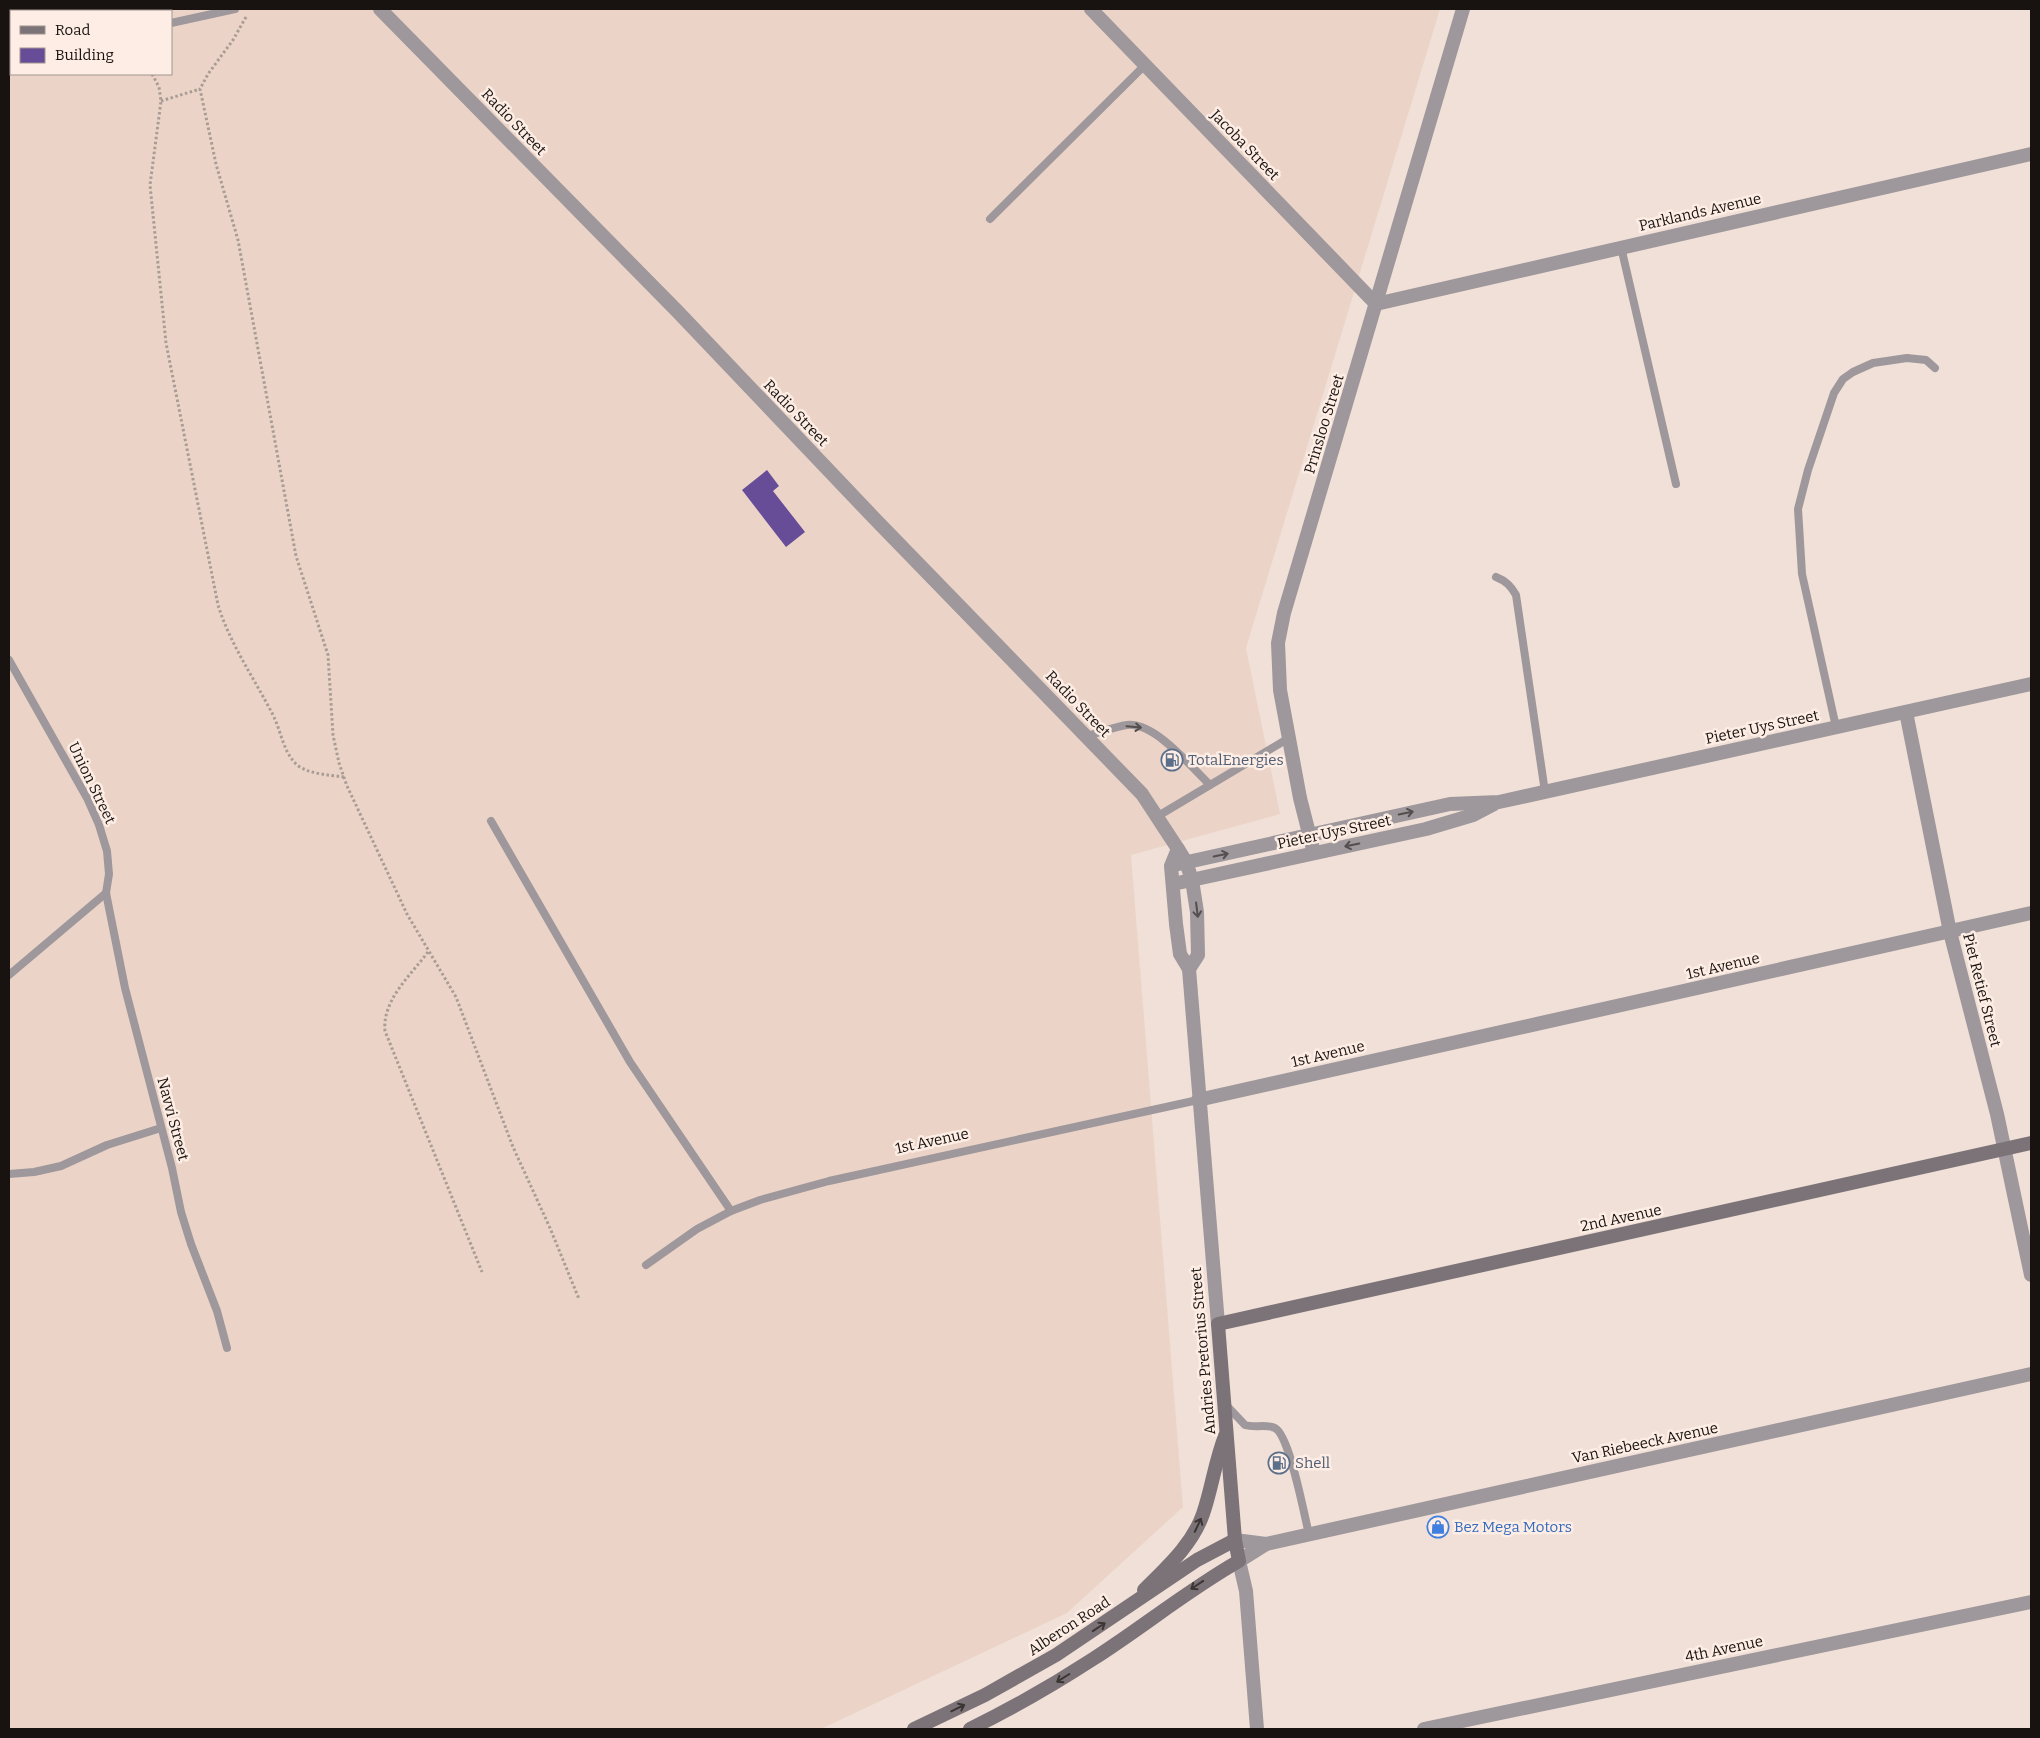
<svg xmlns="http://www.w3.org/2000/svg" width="2040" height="1738" viewBox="0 0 2040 1738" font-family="Bitter,serif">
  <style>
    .built { fill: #ebd4c7; fill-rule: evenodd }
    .building { fill: #674d98 }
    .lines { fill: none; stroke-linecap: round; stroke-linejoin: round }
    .path { stroke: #a89c95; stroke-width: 3; stroke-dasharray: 2.5 2.5; stroke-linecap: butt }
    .service { stroke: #9e979b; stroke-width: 8 }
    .minor { stroke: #9e979b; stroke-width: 14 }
    .tertiary { stroke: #9e979b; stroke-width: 14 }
    .secondary { stroke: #7c7378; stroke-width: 14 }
    .oneway { stroke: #544e4f }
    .oneway2 { stroke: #3b3534 }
    .labels { text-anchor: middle; stroke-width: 5; stroke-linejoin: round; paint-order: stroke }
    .street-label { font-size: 15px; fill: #181310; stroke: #fdede4 }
    .service-label { font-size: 15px; fill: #4e5e75; stroke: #fdede4; text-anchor: start }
    .shop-label { font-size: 15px; fill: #366cbe; stroke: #fdede4; text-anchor: start }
  </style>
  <rect width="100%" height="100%" fill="#f0e0d7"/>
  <path class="built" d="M9,9H1440L1246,648L1280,814L1131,855L1183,1507L1067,1613L821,1729H9ZM11,11H171V74H11Z"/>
  <path class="building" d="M767,470L779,486L773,491L805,532L786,547L742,490Z"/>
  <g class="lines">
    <g class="path">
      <path d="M246,17L233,40L208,74L200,89L216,164L238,240L296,556L328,655L333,735L339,763L347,786L407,914L456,997L513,1147L550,1228L579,1299"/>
      <path d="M152,74L159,87L161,101L150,185L166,343L218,605C230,644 254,678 273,715C281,731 283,751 296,764C307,774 329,775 344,777"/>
      <path d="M161,101L200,89"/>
      <path d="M428,952C411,975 382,1000 385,1031L482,1272"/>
    </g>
    <g class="service">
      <path d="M171,23L235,9"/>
      <path d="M9,65L11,64"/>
      <path d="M990,219L1145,65"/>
      <path d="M1621,247L1676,484"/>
      <path d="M1496,577C1506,581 1511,586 1516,595L1545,792"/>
      <path d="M9,660L87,798L99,825L107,851L109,874L106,893L125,988L172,1168L181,1212L191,1244L217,1311L227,1348"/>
      <path d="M1836,727L1802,574L1798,509L1808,470L1834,393L1843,379L1853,372L1873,363L1907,358L1926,360L1935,368"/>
      <path d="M1086,736C1099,733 1114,727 1127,725C1155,722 1191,767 1210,785"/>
      <path d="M1158,816L1289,738"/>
      <path d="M491,821L630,1062L731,1211"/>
      <path d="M9,975L106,893"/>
      <path d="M9,1174L34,1172L61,1166L107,1145L161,1128"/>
      <path d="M646,1265L697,1229L731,1211L760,1200L829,1181L1198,1100"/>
      <path d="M1227,1406L1245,1425C1254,1428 1267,1424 1275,1428C1290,1436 1304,1515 1309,1534"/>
    </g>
    <g class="minor">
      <path d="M1091,9L1376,304L2031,154"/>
      <path d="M1906,712L1950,932L1997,1114L2031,1275"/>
      <path d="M1314,853L1300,798L1280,690L1278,643L1284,613L1463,9"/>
      <path d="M1174,865L1450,804L1499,802L2031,684"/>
      <path d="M1173,884L1426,829L1473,815L1494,804"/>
      <path d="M1198,1100L2031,913"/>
      <path d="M1235,1540L1266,1544L2031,1374"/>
      <path d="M1257,1729L1246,1591L1239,1561L1266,1544"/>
      <path d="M1424,1729L2031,1602"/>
    </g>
    <g class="tertiary">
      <path d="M380,9L679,313L874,518L1142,794L1178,849L1186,862L1192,880L1197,912L1198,955L1189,969"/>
      <path d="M1178,849L1171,866L1176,924L1180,954L1189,969L1218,1324"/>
    </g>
    <g class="secondary">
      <path d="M1144,1590C1167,1567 1192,1545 1203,1514C1212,1488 1215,1461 1225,1436"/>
      <path d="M914,1729L985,1695L1056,1655L1197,1560L1235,1540"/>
      <path d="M970,1729C1013,1708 1053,1685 1093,1659C1143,1627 1188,1590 1239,1561L1235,1540L1218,1324L2031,1143"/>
    </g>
  </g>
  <defs><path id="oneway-shaft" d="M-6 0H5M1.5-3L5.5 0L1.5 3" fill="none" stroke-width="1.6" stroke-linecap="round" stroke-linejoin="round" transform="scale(1.25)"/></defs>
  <g class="oneway">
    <use href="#oneway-shaft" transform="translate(1134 727) rotate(5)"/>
    <use href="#oneway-shaft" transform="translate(1406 813) rotate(-12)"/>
    <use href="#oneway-shaft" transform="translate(1352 845) rotate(168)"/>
    <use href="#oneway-shaft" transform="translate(1221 855) rotate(-12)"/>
    <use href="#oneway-shaft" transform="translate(1197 910) rotate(83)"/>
  </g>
  <g class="oneway2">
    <use href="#oneway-shaft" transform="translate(1198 1525) rotate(-65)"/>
    <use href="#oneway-shaft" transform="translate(1197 1585) rotate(146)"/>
    <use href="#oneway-shaft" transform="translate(1099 1627) rotate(-34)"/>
    <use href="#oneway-shaft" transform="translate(1063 1678) rotate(148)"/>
    <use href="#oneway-shaft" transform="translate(958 1708) rotate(-26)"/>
  </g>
  <defs>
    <g id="fuel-ring" transform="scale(1.125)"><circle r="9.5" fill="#fdede4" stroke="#5c6f8a" stroke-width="1.5"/><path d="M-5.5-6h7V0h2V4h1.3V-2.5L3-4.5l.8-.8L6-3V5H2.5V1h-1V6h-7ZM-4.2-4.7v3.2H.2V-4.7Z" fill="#5c6f8a"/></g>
    <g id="shop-ring" transform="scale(1.125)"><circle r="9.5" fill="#fdede4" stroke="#3f7fe0" stroke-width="1.5"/><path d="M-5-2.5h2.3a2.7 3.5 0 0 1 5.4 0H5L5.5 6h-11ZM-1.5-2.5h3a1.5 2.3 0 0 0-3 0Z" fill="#3f7fe0"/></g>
  </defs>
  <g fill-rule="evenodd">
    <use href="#fuel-ring" x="1172" y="760"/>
    <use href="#fuel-ring" x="1279" y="1463"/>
    <use href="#shop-ring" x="1438" y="1527"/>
  </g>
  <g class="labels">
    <g class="street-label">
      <text transform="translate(514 122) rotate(46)" y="5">Radio Street</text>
      <text transform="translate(1245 145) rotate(46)" y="5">Jacoba Street</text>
      <text transform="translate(1700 212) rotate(-13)" y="5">Parklands Avenue</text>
      <text transform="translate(796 413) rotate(46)" y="5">Radio Street</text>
      <text transform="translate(1324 424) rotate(-73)" y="5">Prinsloo Street</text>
      <text transform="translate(1078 704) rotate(46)" y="5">Radio Street</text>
      <text transform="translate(1762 727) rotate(-12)" y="5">Pieter Uys Street</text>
      <text transform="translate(92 783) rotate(64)" y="5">Union Street</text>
      <text transform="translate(1334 832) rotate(-12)" y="5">Pieter Uys Street</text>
      <text transform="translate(1723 966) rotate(-13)" y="5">1st Avenue</text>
      <text transform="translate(1982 990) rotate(76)" y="5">Piet Retief Street</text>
      <text transform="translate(1328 1054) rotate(-13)" y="5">1st Avenue</text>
      <text transform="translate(173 1119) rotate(75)" y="5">Navvi Street</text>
      <text transform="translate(932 1141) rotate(-12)" y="5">1st Avenue</text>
      <text transform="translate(1621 1218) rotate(-12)" y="5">2nd Avenue</text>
      <text transform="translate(1203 1351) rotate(-95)" y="5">Andries Pretorius Street</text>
      <text transform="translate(1645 1443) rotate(-12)" y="5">Van Riebeeck Avenue</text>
      <text transform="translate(1069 1626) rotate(-33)" y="5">Alberon Road</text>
      <text transform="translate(1724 1649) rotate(-12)" y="5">4th Avenue</text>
    </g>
    <g class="service-label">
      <text x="1188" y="765">TotalEnergies</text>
      <text x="1295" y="1468">Shell</text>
    </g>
    <g class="shop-label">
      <text x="1454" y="1532">Bez Mega Motors</text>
    </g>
  </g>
  <rect width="2040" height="1738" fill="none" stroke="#181310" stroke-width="20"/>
  <rect x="10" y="10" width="162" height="65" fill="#fdede4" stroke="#a1968f"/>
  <rect x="20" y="26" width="25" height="8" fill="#7c7378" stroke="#a1968f"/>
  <text x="55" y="35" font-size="15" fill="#181310">Road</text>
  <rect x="20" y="48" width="25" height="15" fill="#674d98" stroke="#a1968f"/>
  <text x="55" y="60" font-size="15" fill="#181310">Building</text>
</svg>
